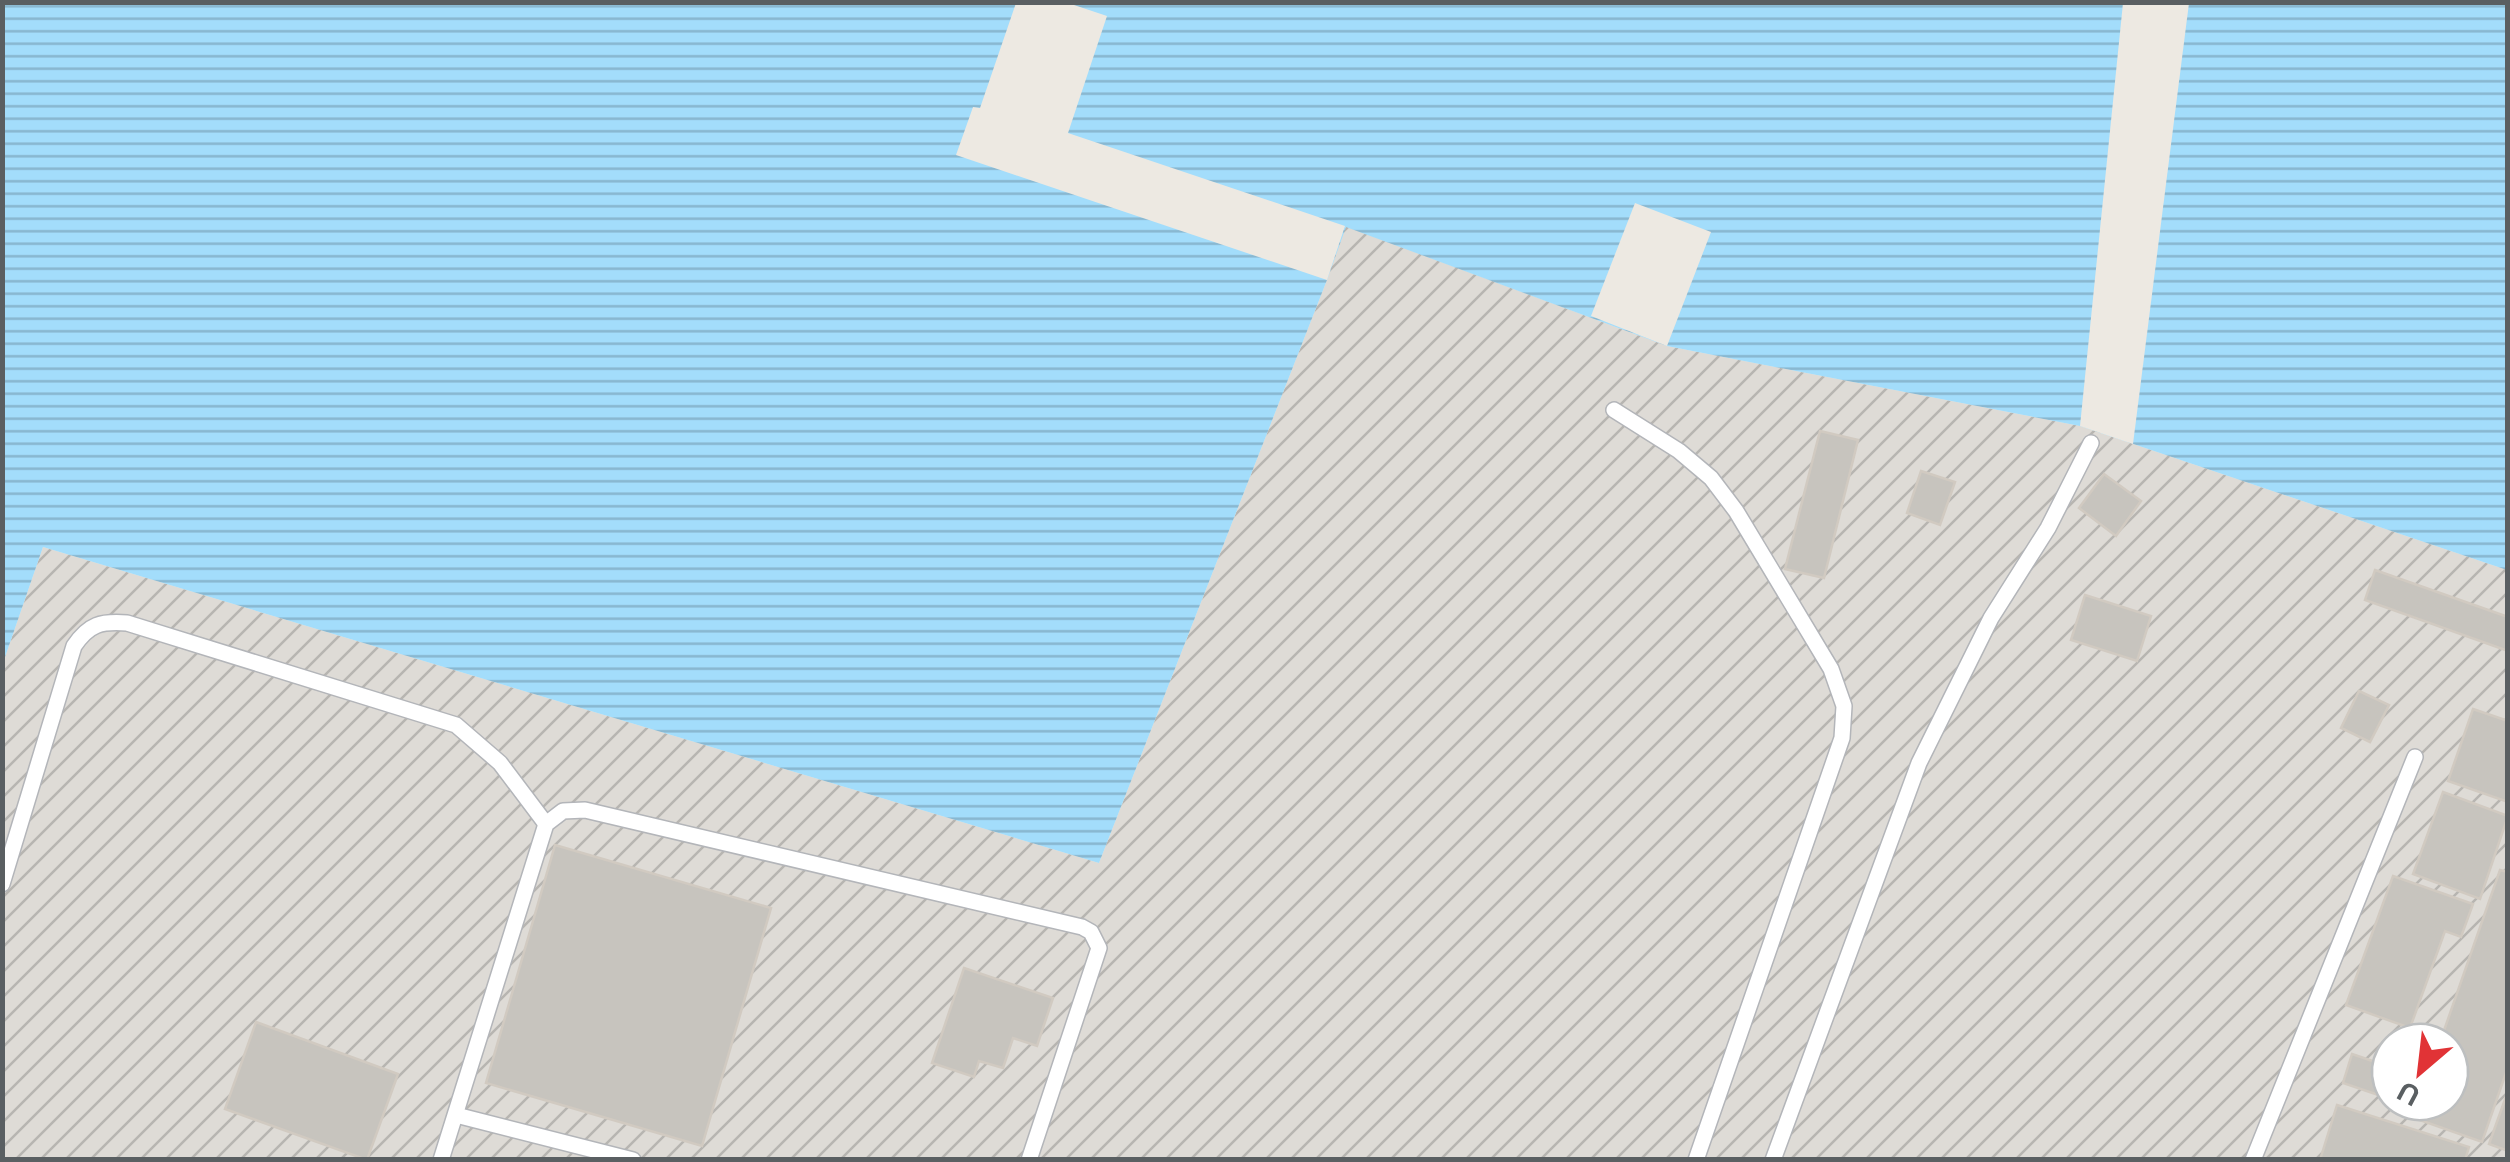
<svg xmlns="http://www.w3.org/2000/svg" width="2510" height="1162" viewBox="0 0 2510 1162" font-family="Helvetica,sans-serif">
  <style>
    .industrial { fill: url(#industrial-furrows); fill-rule: evenodd }
    .water { fill: url(#water-rules) }
    .pier { fill: #ede9e2 }
    .building { fill: #c7c4be; stroke: #d1cac1; stroke-width: 2.5 }
    .lines { fill: none; stroke-linecap: round; stroke-linejoin: round }
    .lane-casing { stroke: #b3b5b9; stroke-width: 18 }
    .lane { stroke: #fff; stroke-width: 15 }
  </style>
  <defs>
    <pattern id="industrial-furrows" width="10" height="10" patternUnits="userSpaceOnUse" patternTransform="scale(2.5)"><rect width="10" height="10" fill="#dedbd6"/><path d="M-1 1l2-2M0 10L10 0M9 11l2-2" fill="none" stroke="#b7b5b1"/></pattern>
    <pattern id="water-rules" width="6" height="5" patternUnits="userSpaceOnUse" patternTransform="scale(2.5)"><rect width="6" height="5" fill="#a3ddfb"/><path d="M0 2.5h6" fill="none" stroke="#88b6cf"/></pattern>
  </defs>
  <rect width="100%" height="100%" fill="#ede9e2"/>
  <path class="industrial" d="M1345,226L1667,346L2080,426L2507,570V1159L3,1160V663L43,547L1099,863L1327,280ZM2390,1042H2450V1102H2390Z"/>
  <path class="water" d="M3,3H2507V570L2080,426L1667,346L1346,227L1327,280L1099,863L43,547L3,663Z"/>
  <g class="pier">
    <path d="M1016,3H1068L1107,16L1068,133L1345,226L1327,280L956,155L973,107L980,108Z"/>
    <path d="M2123,3H2189L2133,444L2080,426Z"/>
    <path d="M1635,203L1711,232L1667,346L1591,316Z"/>
  </g>
  <g class="building">
    <path d="M1820,431L1858,440L1824,578L1785,569Z"/>
    <path d="M1921,471L1955,482L1940,525L1907,513Z"/>
    <path d="M2104,474L2141,501L2116,536L2079,508Z"/>
    <path d="M2375,570L2508,617V651L2365,600Z"/>
    <path d="M2085,595L2151,616L2137,661L2071,640Z"/>
    <path d="M2359,691L2389,705L2370,742L2341,728Z"/>
    <path d="M2473,709L2508,721V802L2448,781Z"/>
    <path d="M2443,792L2508,816L2480,899L2413,874Z"/>
    <path d="M555,845L771,908L702,1146L486,1083Z"/>
    <path d="M2500,870L2508,872V1067L2482,1142L2414,1118L2420,1102H2450V1042H2440Z"/>
    <path d="M2393,876L2473,904L2461,937L2445,931L2410,1028L2346,1005Z"/>
    <path d="M964,968L1053,998L1037,1046L1013,1038L1003,1068L979,1061L974,1077L932,1063Z"/>
    <path d="M256,1022L398,1074L367,1160L225,1109Z"/>
    <path d="M2352,1054L2390,1067V1099L2343,1083Z"/>
    <path d="M2508,1091V1151L2489,1144Z"/>
    <path d="M2337,1105L2469,1147L2465,1160H2320Z"/>
  </g>
  <g class="lines">
    <g class="lane-casing">
      <g id="lane">
        <path d="M1614,410L1679,451L1711,478L1736,511L1831,669L1844,706L1842,738L1696,1160"/>
        <path d="M2,884L74,646C89,624 101,621 127,623L456,725L500,763L546,824"/>
        <path d="M456,1115L633,1160"/>
        <path d="M441,1160L546,824L563,811L585,810L1082,927L1091,932L1099,948L1029,1160"/>
        <path d="M1773,1160L1919,763L1991,618L2048,528L2091,443"/>
        <path d="M2253,1160L2415,757"/>
      </g>
    </g>
    <use href="#lane" class="lane"/>
  </g>
  <rect width="2510" height="1162" fill="none" stroke="#5a5f62" stroke-width="10"/>
  <g transform="translate(2420 1072) rotate(208)"><circle r="48" fill="#ffffff" stroke="#bdbfc0" stroke-width="2.5"/>
  <path d="M0-8L18 38L0 25L-18 38Z" fill="#e13336"/>
  <text y="-15" font-size="28" font-weight="bold" text-anchor="middle" fill="#5a5f62">U</text>
  </g>
</svg>
